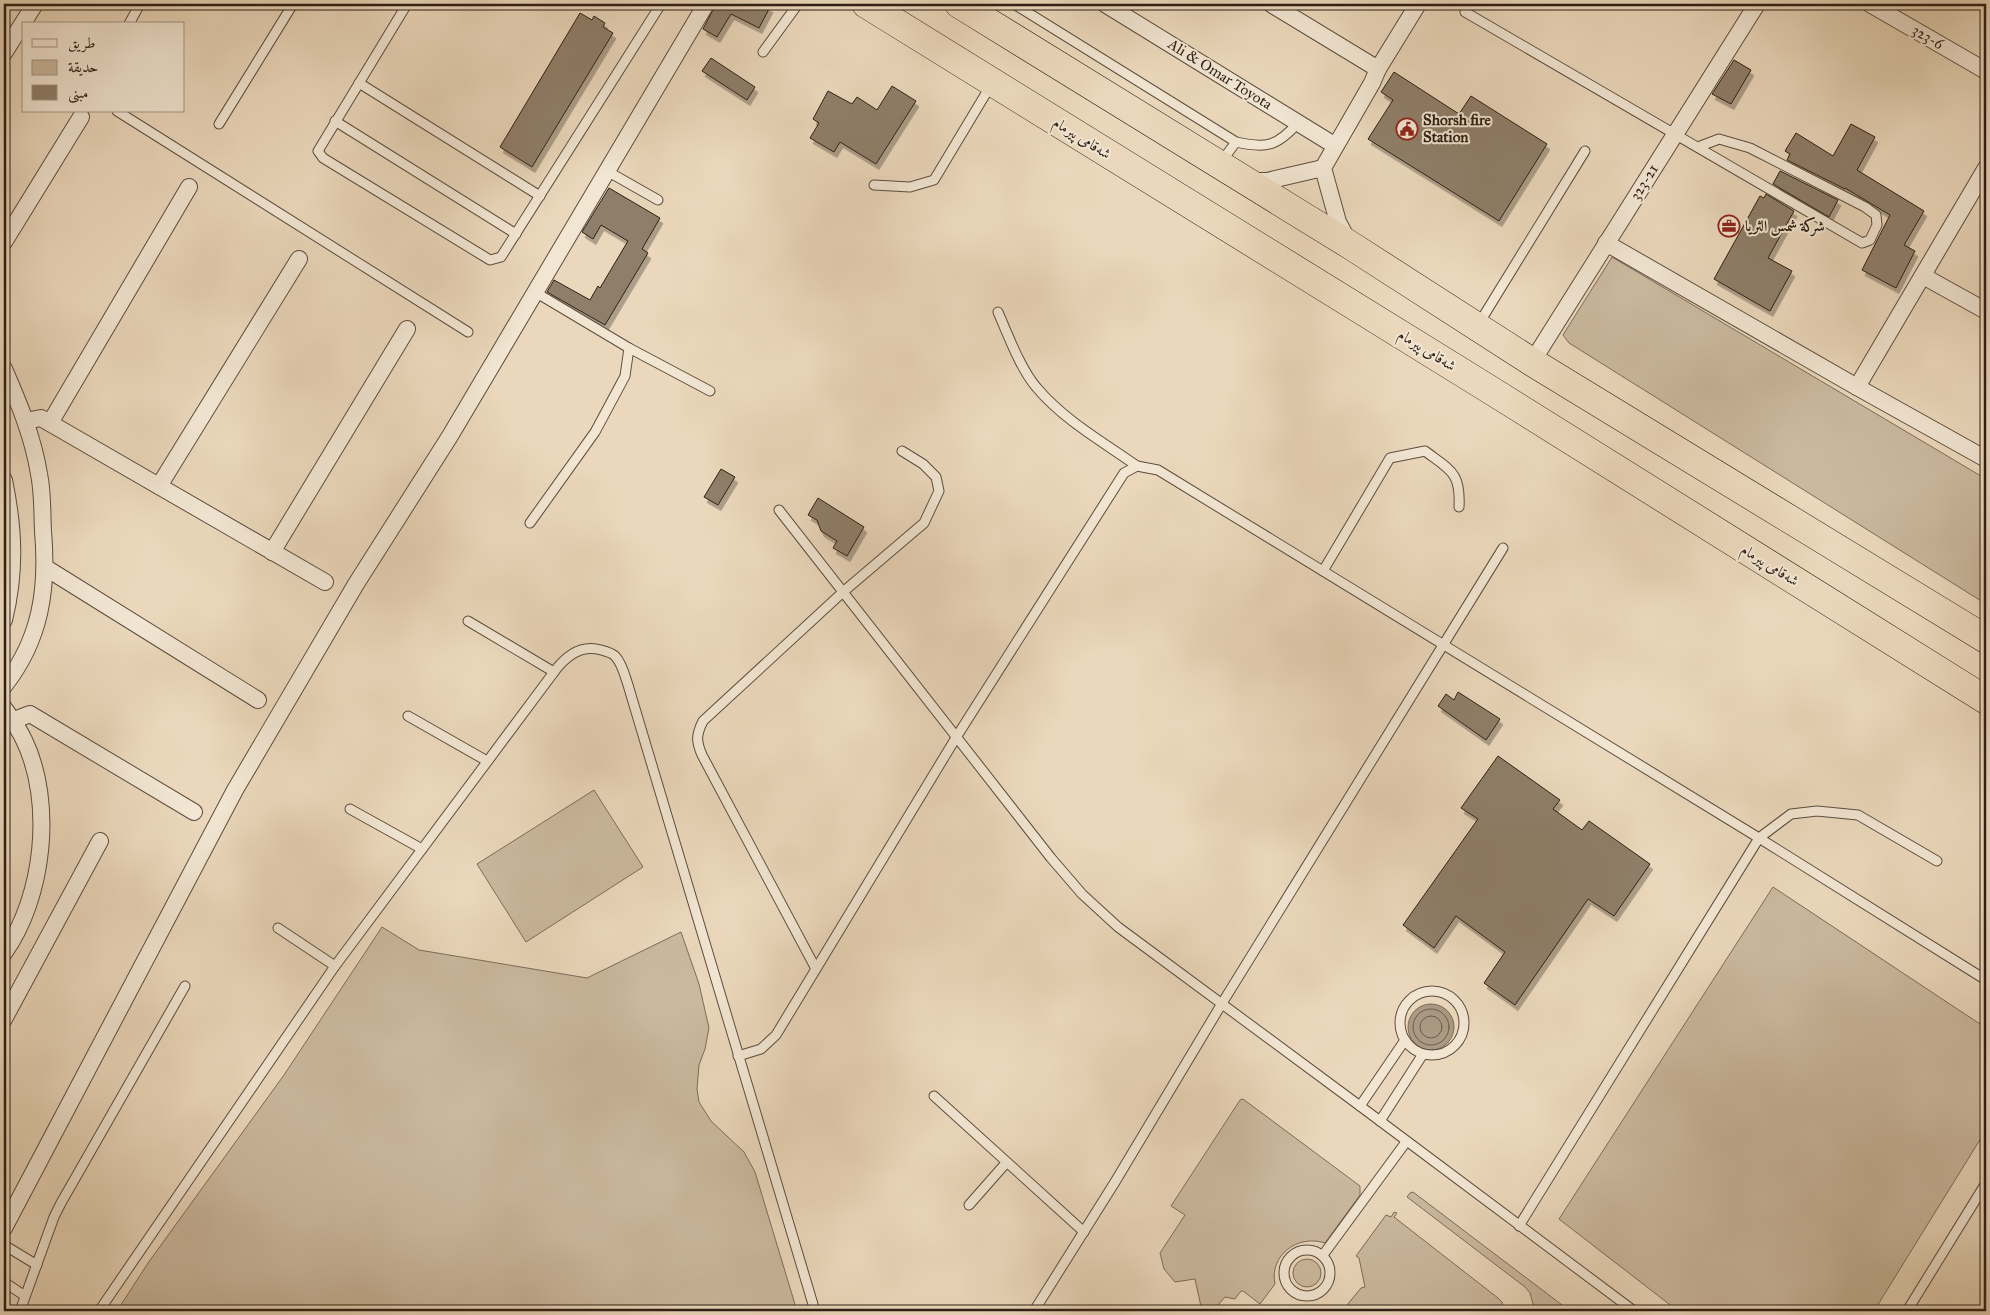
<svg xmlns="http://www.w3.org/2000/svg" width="1990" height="1315" viewBox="0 0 1990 1315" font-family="'IM FELL Great Primer',Amiri,serif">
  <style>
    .green { fill: #cbb99f; stroke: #7c6c5a }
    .water { fill: #aa9983; stroke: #786857 }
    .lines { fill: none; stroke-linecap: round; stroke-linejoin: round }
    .shore { stroke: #6b5c4c; stroke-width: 1 }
    .building { fill: #8f7f6b; stroke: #2c1f14; filter: url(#shadow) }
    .lane-casing { stroke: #5c4d3e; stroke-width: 11 }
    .street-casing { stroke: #5c4d3e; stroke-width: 18 }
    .highway-casing { stroke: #2c1f14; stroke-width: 29 }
    .lane { stroke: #f2e6d3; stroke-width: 9 }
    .street { stroke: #f2e6d3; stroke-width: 16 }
    .highway { stroke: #ebd8bc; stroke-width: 28 }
    .labels { text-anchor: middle; stroke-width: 4; stroke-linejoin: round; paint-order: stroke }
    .street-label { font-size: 15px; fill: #2c1f14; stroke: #f2e6d3 }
    .poi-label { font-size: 15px; font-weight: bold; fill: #2c1f14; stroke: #f2e6d3; text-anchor: start }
  </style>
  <defs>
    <filter id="shadow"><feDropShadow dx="3" dy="5.5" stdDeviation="0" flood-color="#0004"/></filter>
  </defs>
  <rect width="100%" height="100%" fill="#ebd8bc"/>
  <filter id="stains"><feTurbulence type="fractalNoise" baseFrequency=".004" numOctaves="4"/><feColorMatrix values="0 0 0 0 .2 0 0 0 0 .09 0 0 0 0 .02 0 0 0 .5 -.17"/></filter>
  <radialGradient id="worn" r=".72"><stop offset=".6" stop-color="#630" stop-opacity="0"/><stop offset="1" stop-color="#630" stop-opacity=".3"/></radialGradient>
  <g class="green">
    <path d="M1612,257L1986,479V604L1569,343L1563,335Z"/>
    <path d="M594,790L643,867L526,942L477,864Z"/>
    <path d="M1773,887L1986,1028V1130L1874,1311H1678L1559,1219Z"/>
    <path d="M382,927L419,950L587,978L681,932L699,984L709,1028L705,1049L699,1065L697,1089L699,1102L711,1121L744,1152L755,1172L797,1311H117L148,1263L284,1075Z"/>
    <path d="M1243,1099L1360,1186V1195L1325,1243C1298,1234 1269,1255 1275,1284L1260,1304L1243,1291H1241L1235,1299L1225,1297L1213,1311H1202L1195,1279L1175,1282L1164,1269L1160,1253L1185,1215L1171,1206L1240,1100Z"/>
    <path d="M1413,1192L1570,1311H1535L1530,1293L1525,1287L1407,1197L1410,1193Z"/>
    <path d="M1394,1212L1397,1213L1394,1217L1498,1298L1502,1302L1504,1311H1342L1361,1288L1365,1287L1359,1258L1356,1256L1386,1215L1391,1217Z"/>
    <circle cx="1307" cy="1273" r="14"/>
  </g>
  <circle class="water" cx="1431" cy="1027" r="23"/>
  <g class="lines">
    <g class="shore">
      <circle cx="1431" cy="1027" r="18"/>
      <circle cx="1431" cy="1027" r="11"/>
    </g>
  </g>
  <g class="building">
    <path d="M716,4H763L770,7L759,28L731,14L717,37L703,29Z"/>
    <path d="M580,13L592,20L594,16L605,23L603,27L613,33L532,167L500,147Z"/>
    <path d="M711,58L755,87L747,100L702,71Z"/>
    <path d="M1734,60L1751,70L1731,104L1712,94Z"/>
    <path d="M1394,72L1459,114L1471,96L1547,144L1499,221L1368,139L1393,100L1381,92Z"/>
    <path d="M892,86L916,101L876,164L840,142L834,152L810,138L819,123L813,119L828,91L852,104L857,97L877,110Z"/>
    <path d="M1851,124L1875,137L1857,170L1924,211L1904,245L1915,251L1896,288L1862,270L1890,215L1845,188V189L1787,160L1790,154L1785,151L1796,133L1833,156Z"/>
    <path d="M1780,171L1838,200L1829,217L1773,184Z"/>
    <path d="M609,188L660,218L642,249L648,253L605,325L547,292L554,280L590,300L598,286L600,288L628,241L601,225L593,239L582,232Z"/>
    <path d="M1766,194L1794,211L1768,258L1792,271L1770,311L1714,279L1760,196L1764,198Z"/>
    <path d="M721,469L735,477L718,505L704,497Z"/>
    <path d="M818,498L864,527L847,556L833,548L837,541L821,531L817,520L808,515Z"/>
    <path d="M1458,692L1500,719L1486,740L1438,706L1446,694L1454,700Z"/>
    <path d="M1498,756L1560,800L1553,809L1582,830L1589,821L1650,864L1614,916L1588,899L1515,1005L1484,983L1505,952L1456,916L1434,948L1403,925L1478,819L1461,808Z"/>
  </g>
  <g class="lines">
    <g class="lane-casing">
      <g id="lane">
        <path d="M407,4L318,151L323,158L490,260L501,257L661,4"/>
        <path d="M1014,4L1236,142C1267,149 1277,146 1298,123"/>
        <path d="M1465,12L1862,243L1870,240L1877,225L1876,215L1865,207L1750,148L1719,139L1698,147"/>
        <path d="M129,24L140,4"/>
        <path d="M763,52L798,4"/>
        <path d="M359,83L540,196"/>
        <path d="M117,111L468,332"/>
        <path d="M335,121L516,234"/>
        <path d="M219,124L293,4"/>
        <path d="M1221,162L1236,142"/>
        <path d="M607,171L658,200"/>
        <path d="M874,185L910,187L934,180L991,85"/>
        <path d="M998,312C1008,335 1021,370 1037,388C1064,420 1103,442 1137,466"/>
        <path d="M1478,325L1585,151"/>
        <path d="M629,348L710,391"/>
        <path d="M779,510L1051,858L1082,894L1118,927L1360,1106L1634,1311"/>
        <path d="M530,523L595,432L625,376L629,348L535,292"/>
        <path d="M1323,571L1390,458L1425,451C1450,470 1461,472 1459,507"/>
        <path d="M468,621L554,672"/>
        <path d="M408,716L487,761"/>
        <path d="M350,809L422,849"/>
        <path d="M1937,861L1858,815L1817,811L1791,814L1759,838L1986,980"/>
        <path d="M278,928L335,966"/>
        <path d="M816,969L702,755C696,741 696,735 703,721L843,592L924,523L939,491L936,477L923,464L902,451"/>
        <circle cx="1432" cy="1023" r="32"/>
        <path d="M738,1056L761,1049L776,1035L957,736L1124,473L1137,466L1158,470L1759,838L1519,1226"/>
        <path d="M934,1096L1084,1232"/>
        <path d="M1360,1106L1405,1040"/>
        <path d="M1380,1121L1423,1054"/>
        <path d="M969,1205L1006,1163"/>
        <path d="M4,1245L37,1265"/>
        <circle cx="1307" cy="1273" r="23"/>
        <path d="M1323,1255L1406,1142"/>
        <path d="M4,1282L25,1296"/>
        <path d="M20,1311L54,1217L61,1203L185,986"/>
        <path d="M99,1311L335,966L554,672C565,657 580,644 601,650C605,651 612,653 615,656C622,663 625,676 628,685L815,1311"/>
        <path d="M1034,1311L1115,1182L1221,1005L1503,548"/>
        <path d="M1907,1311L1986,1183"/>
      </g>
    </g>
    <g class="street-casing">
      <g id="street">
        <path d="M1105,4L1334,145"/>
        <path d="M1271,4L1378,69"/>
        <path d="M1870,4L1986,71"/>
        <path d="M4,53L35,4"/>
        <path d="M1249,181H1267L1323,168"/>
        <path d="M1348,241L1338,222L1323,168L1372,83L1378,69L1418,4"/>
        <path d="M4,242L81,117"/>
        <path d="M1606,243L1857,387L1986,459"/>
        <path d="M1923,276L1986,311"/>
        <path d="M1532,362L1757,4"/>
        <path d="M4,369C19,403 33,437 39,474C43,493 42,512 43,531C48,589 41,639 4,686"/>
        <path d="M1857,387L1986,168"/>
        <path d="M26,421L41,418L325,582"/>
        <path d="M50,423L189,187"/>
        <path d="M4,480C14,529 16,571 4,620"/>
        <path d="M159,486L299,259"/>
        <path d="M272,552L407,329"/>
        <path d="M46,568L258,700"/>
        <path d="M4,708C11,718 19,729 24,740C54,802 44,897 4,953"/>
        <path d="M12,721L30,714L194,812"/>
        <path d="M4,1019L100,841"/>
        <path d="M4,1228L235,790L356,584L450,436L706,4"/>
      </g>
    </g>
    <g class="highway-casing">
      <g id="highway">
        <path d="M866,4L1484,386L1986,700"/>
        <path d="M959,4L1350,245L1532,362L1986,639"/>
      </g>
    </g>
    <use href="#lane" class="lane"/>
    <use href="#street" class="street"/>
    <use href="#highway" class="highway"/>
  </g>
  <defs>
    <g id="civic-ring" transform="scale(1.125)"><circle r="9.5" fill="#f2e6d3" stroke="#8f2418" stroke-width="1.5"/><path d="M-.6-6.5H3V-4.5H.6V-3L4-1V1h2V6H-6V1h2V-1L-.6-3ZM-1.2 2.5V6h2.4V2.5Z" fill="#8f2418"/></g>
    <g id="office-ring" transform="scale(1.125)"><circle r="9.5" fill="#f2e6d3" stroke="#8f2418" stroke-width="1.5"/><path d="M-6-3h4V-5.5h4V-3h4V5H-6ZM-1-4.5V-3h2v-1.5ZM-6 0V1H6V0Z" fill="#8f2418"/></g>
  </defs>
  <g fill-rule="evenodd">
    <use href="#civic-ring" x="1407" y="129"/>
    <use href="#office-ring" x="1729" y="226"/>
  </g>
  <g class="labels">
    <g class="street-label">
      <text transform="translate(1928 37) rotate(30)" y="5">323-6</text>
      <text transform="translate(1220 74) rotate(32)" y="5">Ali &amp; Omar Toyota</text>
      <text transform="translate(1082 138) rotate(32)" y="5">شەقامی پیرمام</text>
      <text transform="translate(1644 182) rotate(-58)" y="5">323-21</text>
      <text transform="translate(1427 350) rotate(32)" y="5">شەقامی پیرمام</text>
      <text transform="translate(1770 565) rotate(32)" y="5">شەقامی پیرمام</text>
    </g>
    <g class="poi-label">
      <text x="1423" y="125">Shorsh fire<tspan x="1423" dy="17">Station</tspan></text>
      <text x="1745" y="231">شركة شمس الثريا</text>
    </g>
  </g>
  <rect width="1990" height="1315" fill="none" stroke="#ebd8bc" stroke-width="20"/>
  <rect x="5" y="5" width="1980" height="1305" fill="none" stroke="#2c1f14" stroke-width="2.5"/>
  <rect x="10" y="10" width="1970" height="1295" fill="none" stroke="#2c1f14"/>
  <rect x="22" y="22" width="162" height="90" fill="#f2e6d3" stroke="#a39687"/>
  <rect x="32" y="39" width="25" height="8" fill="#f2e6d3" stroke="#a39687"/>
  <text x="68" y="48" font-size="15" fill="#2c1f14">طريق</text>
  <rect x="32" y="60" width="25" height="15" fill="#cbb99f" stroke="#a39687"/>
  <text x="68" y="72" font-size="15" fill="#2c1f14">حديقة</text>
  <rect x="32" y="85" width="25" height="15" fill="#8f7f6b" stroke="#a39687"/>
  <text x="68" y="98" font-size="15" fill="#2c1f14">مبنى</text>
  <rect width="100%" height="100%" filter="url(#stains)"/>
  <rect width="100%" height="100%" fill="url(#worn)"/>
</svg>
